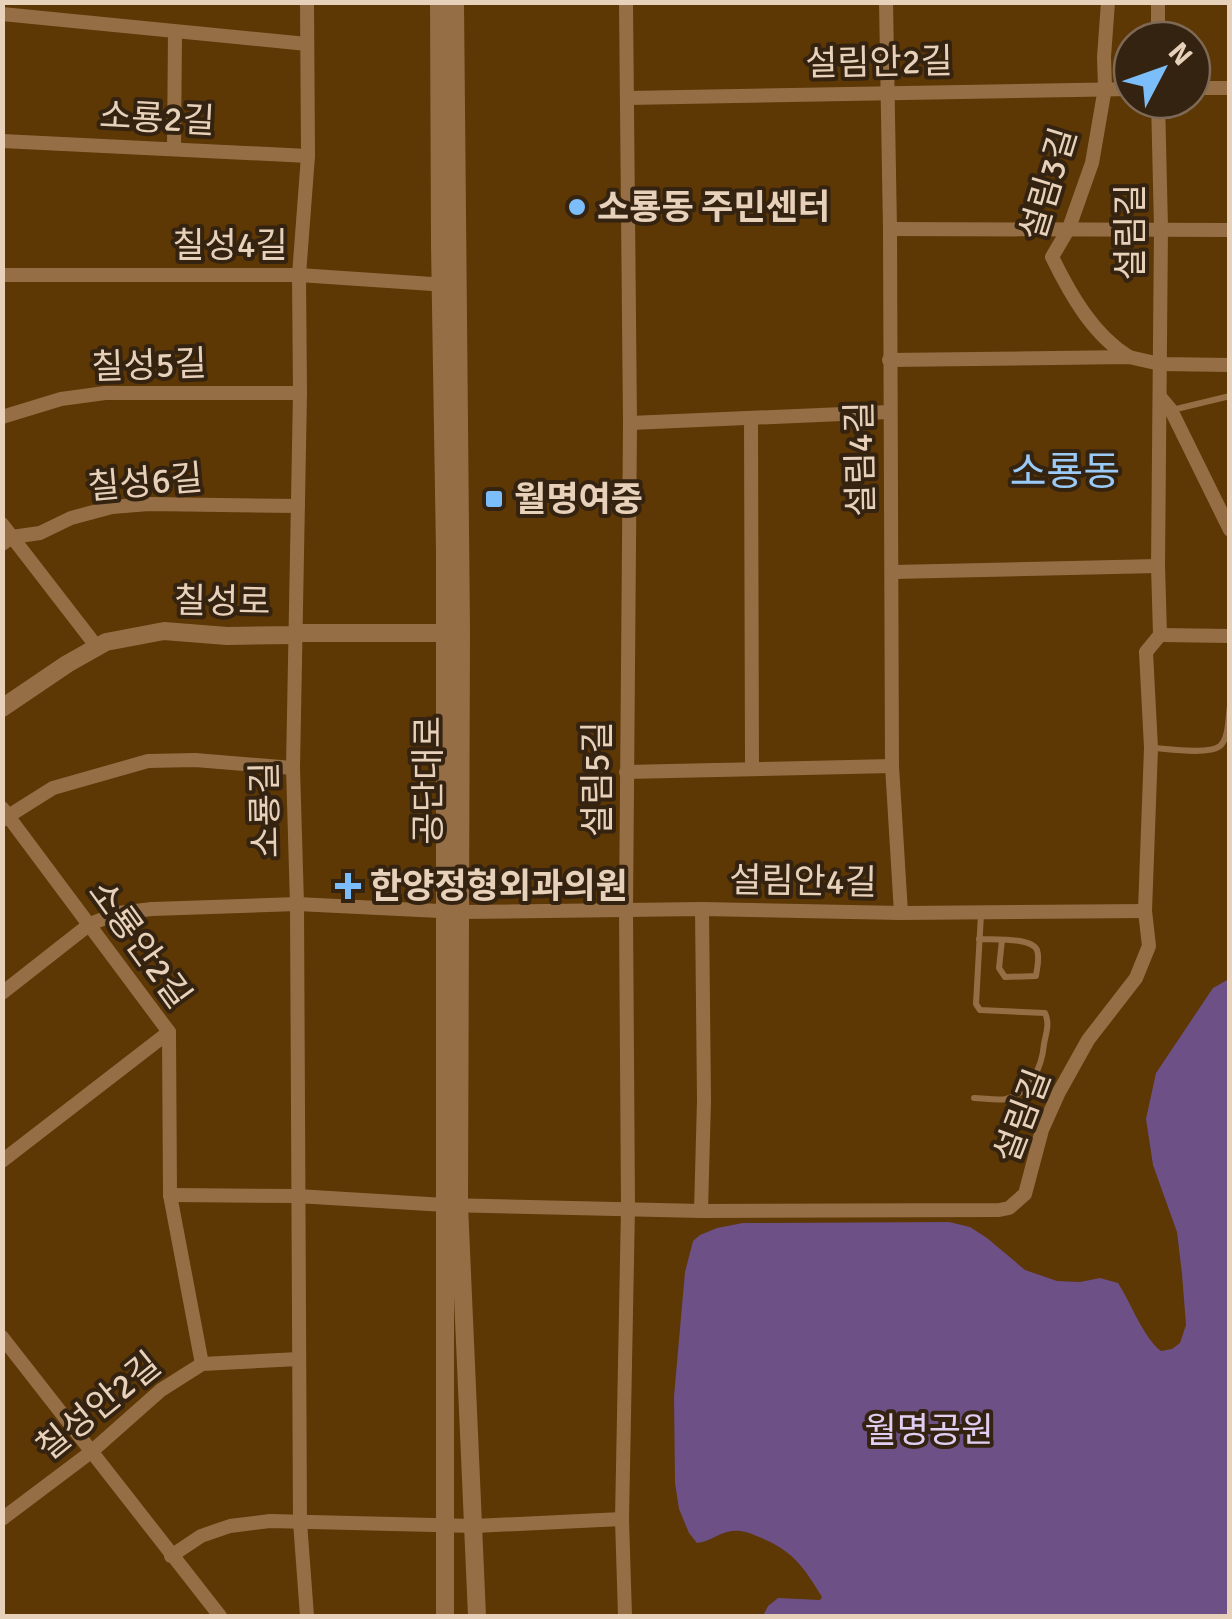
<svg xmlns="http://www.w3.org/2000/svg" width="1232" height="1619" viewBox="0 0 1232 1619" font-family="Signika,'Noto Sans KR',sans-serif">
  <style>
    .green { fill: #6c5086 }
    .lines { fill: none; stroke-linecap: round; stroke-linejoin: round }
    .service { stroke: #956e46; stroke-width: 6 }
    .minor { stroke: #956e46; stroke-width: 14 }
    .tertiary { stroke: #956e46; stroke-width: 18 }
    .poi-dot { fill: #7cbef9; stroke: #352311; stroke-width: 4 }
    .labels { text-anchor: middle; stroke-width: 8; stroke-linejoin: round; paint-order: stroke }
    .street-label { font-size: 35px; fill: #e8d1ba; stroke: #352311 }
    .poi-label { font-size: 35px; font-weight: bold; fill: #e8d1ba; stroke: #352311; text-anchor: start }
    .park-label { font-size: 35px; fill: #e0cef3; stroke: #352311 }
    .quarter-label { font-size: 40px; fill: #9bcaf6; stroke: #352311 }
  </style>
  <rect width="100%" height="100%" fill="#5d3704"/>
  <path class="green" d="M1229,979V1616H763L768,1606L778,1598L820,1600L822,1597C804,1567 792,1550 759,1537C748,1532 739,1529 727,1532C716,1535 709,1542 697,1543L689,1533L679,1509L675,1483L674,1396L685,1272L693,1241L700,1235L717,1228L743,1223L949,1222L970,1227L987,1238L1025,1270L1057,1281L1080,1282L1100,1278L1118,1283C1131,1303 1143,1337 1161,1351L1172,1349L1180,1343L1186,1325L1182,1274L1177,1232L1153,1165L1146,1119L1156,1073L1213,988Z"/>
  <g class="lines">
    <g class="service">
      <path d="M1172,410L1230,396"/>
      <path d="M1154,748C1168,749 1209,755 1220,746C1229,738 1228,718 1230,706"/>
      <path d="M979,939C993,940 1031,937 1037,950C1040,958 1037,968 1036,976L1005,977L999,968L1002,940"/>
      <path d="M974,1098C984,1098 996,1101 1006,1099C1031,1093 1042,1066 1044,1044C1046,1033 1050,1024 1045,1013L980,1010L976,1004L981,914"/>
    </g>
    <g class="minor">
      <path d="M886,2L890,229L892,766L901,913"/>
      <path d="M1108,2L1104,57L1105,88L1092,163L1069,228L1052,257C1070,294 1093,335 1129,357"/>
      <path d="M2,14L307,44"/>
      <path d="M1158,40V2"/>
      <path d="M1192,88H1230"/>
      <path d="M627,98L1132,89"/>
      <path d="M2,141L308,156"/>
      <path d="M174,149L175,32"/>
      <path d="M890,229L1230,230"/>
      <path d="M2,275H299L447,285"/>
      <path d="M889,360L1129,357L1160,364L1230,365"/>
      <path d="M1161,398L1171,410L1230,530"/>
      <path d="M2,417L61,399L105,393H300"/>
      <path d="M751,419L752,768"/>
      <path d="M630,423L889,412"/>
      <path d="M2,524L97,647"/>
      <path d="M2,544L12,537L40,533L71,518L112,507L149,504L298,506"/>
      <path d="M893,572L1158,566"/>
      <path d="M1160,635L1230,636"/>
      <path d="M626,772L892,766"/>
      <path d="M2,808L169,1032L170,1195L202,1364"/>
      <path d="M2,820L53,788L148,761L195,760L293,768"/>
      <path d="M2,993L90,924L118,913L152,909L297,904L460,912L702,909L901,913L1145,911"/>
      <path d="M2,1161L169,1032"/>
      <path d="M170,1195L297,1196L445,1205L701,1211L999,1210L1009,1208L1025,1194L1042,1130L1059,1092L1088,1040L1136,978L1149,946L1145,911L1151,748L1146,652L1160,635L1158,566L1161,228L1158,100"/>
      <path d="M701,1211L704,1100L702,909"/>
      <path d="M2,1337L220,1616"/>
      <path d="M2,1519L91,1452L161,1390L202,1364L299,1359"/>
      <path d="M171,1556L201,1536L230,1526L270,1521L474,1526L622,1519"/>
      <path d="M307,1616L300,1522L297,904L293,768L300,393L299,275L308,156L307,2"/>
      <path d="M625,1616L622,1519L628,1208L626,910L630,423L626,2"/>
    </g>
    <g class="tertiary">
      <path d="M439,2L440,245L445,552V1616"/>
      <path d="M455,2L461,633L459,1205L477,1616"/>
      <path d="M2,708L67,664L106,642L164,631L227,636L293,635L295,633H455"/>
    </g>
  </g>
  <g class="poi-dot">
    <circle cx="577" cy="207" r="10"/>
    <rect x="484" y="489" width="20" height="20" rx="5"/>
    <path d="M343 871h10v10h10v10h-10v10h-10v-10h-10v-10h10z"/>
  </g>
  <g class="labels">
    <g class="street-label">
      <text transform="translate(879 62) rotate(-1)" y="12">설림안2길</text>
      <text transform="translate(157 118) rotate(3)" y="12">소룡2길</text>
      <text transform="translate(1048 184) rotate(-73)" y="12">설림3길</text>
      <text transform="translate(1130 232) rotate(-90)" y="12">설림길</text>
      <text x="230" y="257">칠성4길</text>
      <text transform="translate(149 365) rotate(-2)" y="12">칠성5길</text>
      <text transform="translate(860 459) rotate(-91)" y="12">설림4길</text>
      <text transform="translate(145 482) rotate(-5)" y="12">칠성6길</text>
      <text transform="translate(222 601) rotate(1)" y="12">칠성로</text>
      <text transform="translate(597 779) rotate(-90)" y="12">설림5길</text>
      <text transform="translate(428 780) rotate(-90)" y="12">공단대로</text>
      <text transform="translate(265 810) rotate(-91)" y="12">소룡길</text>
      <text transform="translate(803 881) rotate(1)" y="12">설림안4길</text>
      <text transform="translate(140 944) rotate(54)" y="12">소룡안2길</text>
      <text transform="translate(1022 1116) rotate(-69)" y="12">설림길</text>
      <text transform="translate(98 1406) rotate(-39)" y="12">칠성안2길</text>
    </g>
    <g class="poi-label">
      <text x="597" y="219">소룡동 주민센터</text>
      <text x="514" y="511">월명여중</text>
      <text x="370" y="898">한양정형외과의원</text>
    </g>
    <g class="park-label">
      <text x="929" y="1442">월명공원</text>
    </g>
    <g class="quarter-label">
      <text x="1065" y="485">소룡동</text>
    </g>
  </g>
  <rect width="1232" height="1619" fill="none" stroke="#e8d1ba" stroke-width="10"/>
  <g transform="translate(1162 70) rotate(49)"><circle r="48" fill="#352311" stroke="#7d6955" stroke-width="2.5"/>
  <path d="M0-8L18 38L0 25L-18 38Z" fill="#7cbef9"/>
  <text y="-15" font-size="28" font-weight="bold" text-anchor="middle" fill="#e8d1ba">N</text>
  </g>
</svg>
